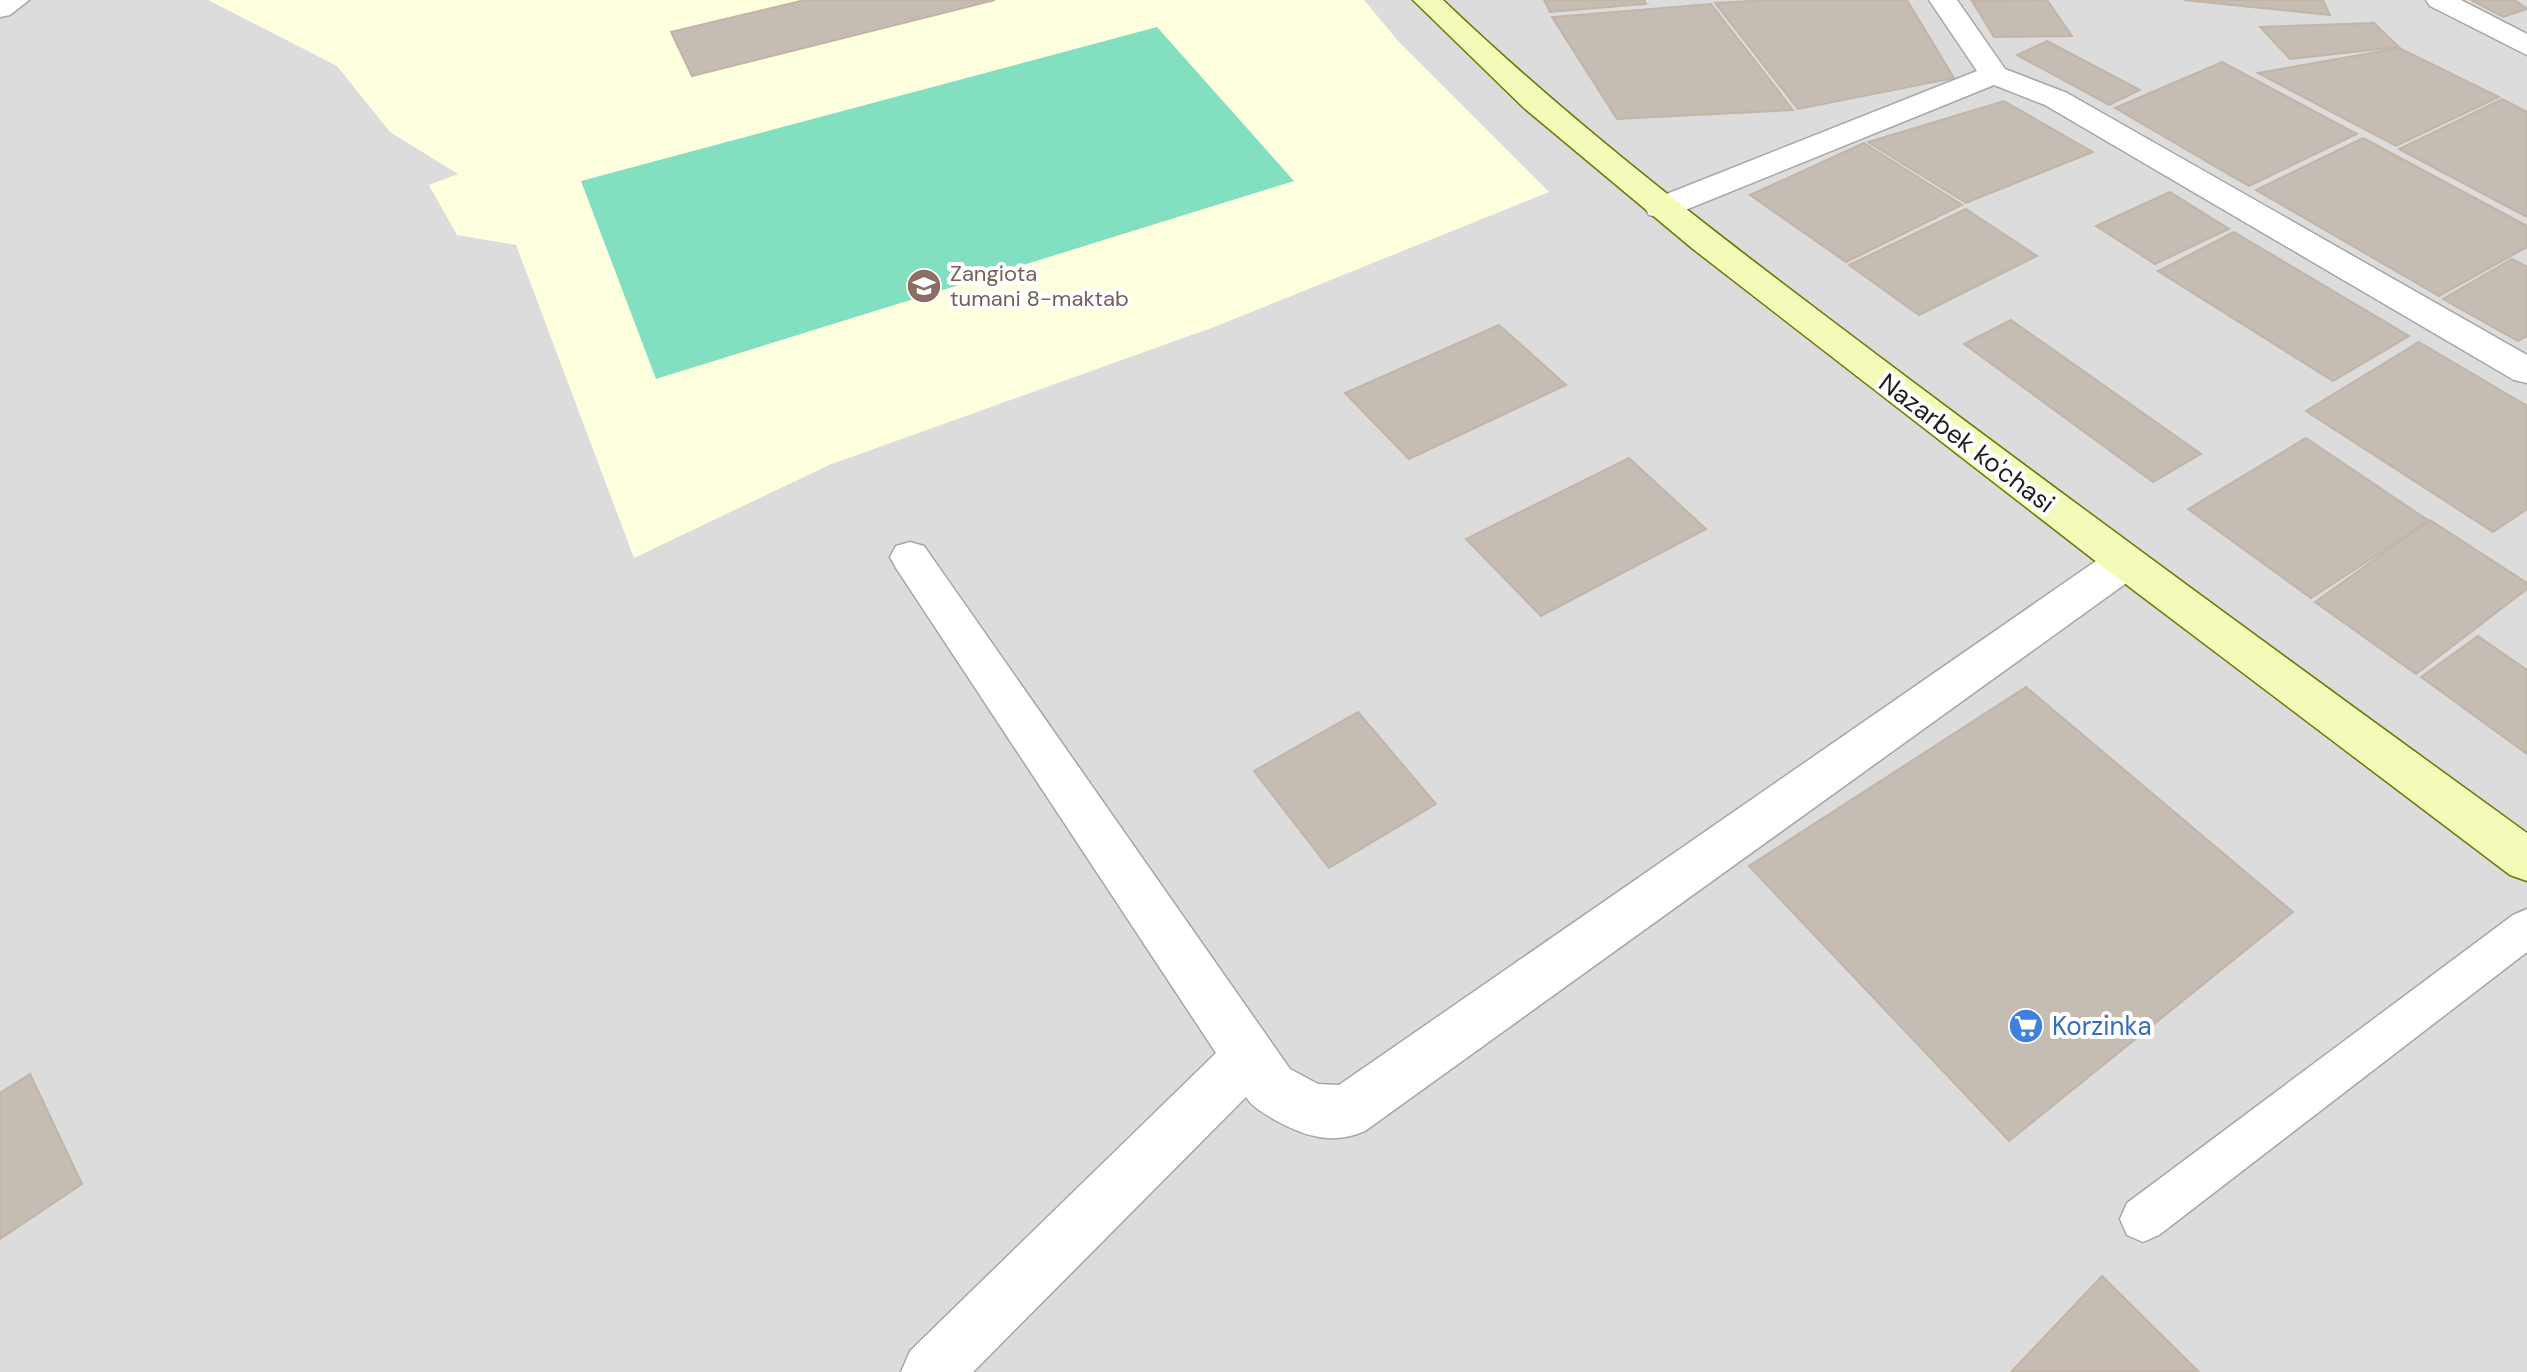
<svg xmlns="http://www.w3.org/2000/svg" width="2527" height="1372" viewBox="0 0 2527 1372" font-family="'DM Sans',sans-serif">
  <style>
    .residential { fill: #dddcdc }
    .education { fill: #fdffdf }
    .pitch { fill: #82e0c1 }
    .building { fill: #c5bcb4; stroke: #c2b4a7; stroke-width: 2 }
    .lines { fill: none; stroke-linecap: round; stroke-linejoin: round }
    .service-casing { stroke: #a6a6a6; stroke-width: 3 }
    .minor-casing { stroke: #a6a6a6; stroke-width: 3 }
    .tertiary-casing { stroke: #a6a6a6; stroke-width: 3 }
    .secondary-casing { stroke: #667903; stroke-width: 3 }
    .service { fill: #fff; fill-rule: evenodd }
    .minor { fill: #fff; fill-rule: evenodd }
    .tertiary { fill: #fff; fill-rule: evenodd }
    .secondary { fill: #f4fbb8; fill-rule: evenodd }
    .labels { text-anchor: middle; stroke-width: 8; stroke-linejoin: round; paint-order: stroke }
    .far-education-label { font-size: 22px; fill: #785e54; stroke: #fff; text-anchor: start }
    .street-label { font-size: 26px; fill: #1f1f1f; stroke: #fff }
    .shop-label { font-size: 26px; fill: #366cbe; stroke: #fff; text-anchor: start }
  </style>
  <rect width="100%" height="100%" fill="#f0ede5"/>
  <rect class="residential" x="0" y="0" width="2527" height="1372"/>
  <path class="education" d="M208,0H1364L1399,42L1549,192L1214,327L829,465L634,558L516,245L457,235L429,185L458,174L390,132L337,66Z"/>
  <path class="pitch" d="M1157,27L1294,181L656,379L581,181Z"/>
  <g class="building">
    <path d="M805,0H995L692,76L671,32Z"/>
    <path d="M1544,0H1644L1646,4L1550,12Z"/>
    <path d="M1770,0H1907L1954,78L1798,109L1715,3Z"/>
    <path d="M2047,0L2072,36L1994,37L1972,1Z"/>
    <path d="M2184,0H2323L2330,15Z"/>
    <path d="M2471,0H2515L2527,9L2503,17Z"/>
    <path d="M1711,4L1793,110L1617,119L1552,17Z"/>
    <path d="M2374,23L2399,47L2290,59L2260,27Z"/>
    <path d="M2047,41L2140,90L2109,105L2017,55Z"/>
    <path d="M2399,48L2499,97L2396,146L2258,73Z"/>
    <path d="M2222,62L2357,134L2249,186L2115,108Z"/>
    <path d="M2502,99L2527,112V217L2399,149Z"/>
    <path d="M2004,101L2093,152L1966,203L1868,142Z"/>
    <path d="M2363,138L2527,226V247L2439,296L2256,190Z"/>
    <path d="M1864,143L1962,205L1846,262L1750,195Z"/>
    <path d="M2170,192L2229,229L2155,264L2096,226Z"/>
    <path d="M1966,209L2037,256L1919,315L1849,265Z"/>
    <path d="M2234,232L2409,336L2333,381L2158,271Z"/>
    <path d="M2512,259L2527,267V336L2518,341L2443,299Z"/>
    <path d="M2011,320L2201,454L2153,482L1964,344Z"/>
    <path d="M1499,325L1566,385L1409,459L1345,393Z"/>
    <path d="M2419,342L2527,406V509L2493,532L2306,411Z"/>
    <path d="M2306,438L2429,521L2311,598L2188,509Z"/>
    <path d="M1629,458L1706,529L1541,616L1466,539Z"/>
    <path d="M2430,520L2527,583V589L2416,674L2315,602Z"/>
    <path d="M2478,636L2527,670V754L2421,677Z"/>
    <path d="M2026,687L2293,912L2009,1141L1749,866Z"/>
    <path d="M1358,712L1436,804L1329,868L1254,771Z"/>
    <path d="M30,1074L82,1184L0,1239V1093Z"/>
    <path d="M2102,1276L2199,1372H2011Z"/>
  </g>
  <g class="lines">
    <g class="service-casing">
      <path id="service" d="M2527,909V952L2159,1235L2143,1242L2127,1235L2120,1219L2127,1203L2513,915Z"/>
    </g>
    <g class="minor-casing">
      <g id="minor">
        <path d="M1929,0H1957L2005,69L2067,93L2527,355V383L2514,380L2045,105L1994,85L1673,215L1661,218L1649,215L1645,208L1649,201L1977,71Z"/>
        <path d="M2426,0H2461L2527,34V55L2430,6Z"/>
        <path d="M910,542L924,546L1290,1069L1318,1084L1339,1085L2109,552L2124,547L2139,552L2145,563L2139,574L1365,1131C1332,1145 1306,1137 1275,1120C1264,1113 1253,1108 1246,1097L973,1372H901L910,1351L1216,1053L896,568L890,557L896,546Z"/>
      </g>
    </g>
    <g class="tertiary-casing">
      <path id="tertiary" d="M0,0H29L10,15L0,17Z"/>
    </g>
    <g class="secondary-casing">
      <path id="secondary" d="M1413,0H1443C1586,137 1743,254 1901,373C2108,528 2317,681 2527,833V881L2510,875L2107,570L1693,249L1524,108Z"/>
    </g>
    <use href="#service" class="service"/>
    <use href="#minor" class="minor"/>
    <use href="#tertiary" class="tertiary"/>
    <use href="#secondary" class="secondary"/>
  </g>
  <defs>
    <g id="school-disc" transform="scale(1.8)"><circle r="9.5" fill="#8d6e63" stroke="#fff"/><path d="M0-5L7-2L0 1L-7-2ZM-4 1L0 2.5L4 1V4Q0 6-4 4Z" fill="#fff"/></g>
    <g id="supermarket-disc" transform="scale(1.8)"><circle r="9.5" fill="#3f7fe0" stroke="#fff"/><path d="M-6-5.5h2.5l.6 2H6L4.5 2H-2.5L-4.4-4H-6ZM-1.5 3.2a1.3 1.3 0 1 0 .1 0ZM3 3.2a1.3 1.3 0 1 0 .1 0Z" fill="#fff"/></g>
  </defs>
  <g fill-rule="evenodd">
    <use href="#school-disc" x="924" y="286"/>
    <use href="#supermarket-disc" x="2026" y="1026"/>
  </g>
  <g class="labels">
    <g class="far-education-label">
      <text x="950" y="281">Zangiota<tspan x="950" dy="25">tumani 8-maktab</tspan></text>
    </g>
    <g class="street-label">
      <text transform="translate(1967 443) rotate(37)" y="9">Nazarbek ko'chasi</text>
    </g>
    <g class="shop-label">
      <text x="2052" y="1035">Korzinka</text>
    </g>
  </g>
</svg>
